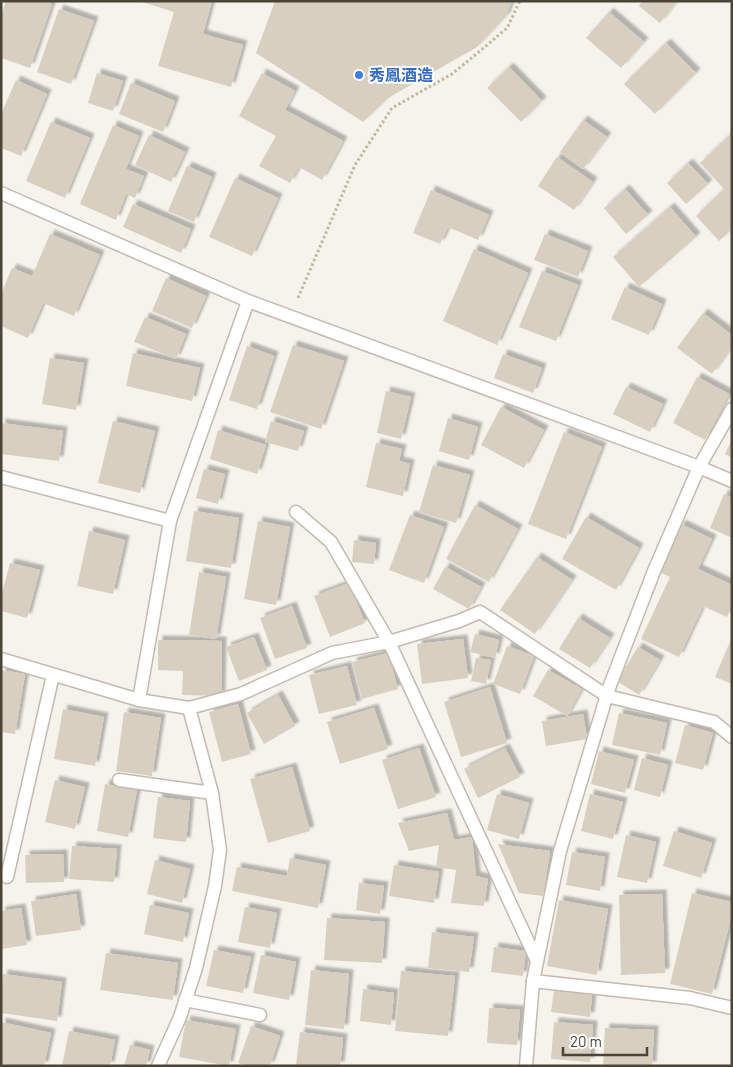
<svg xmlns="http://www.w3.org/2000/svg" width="733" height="1067" viewBox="0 0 733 1067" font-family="Barlow,'Noto Sans JP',sans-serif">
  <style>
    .building { fill: #d8cfc1; filter: url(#shadow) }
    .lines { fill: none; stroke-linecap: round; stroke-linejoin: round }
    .service-casing { stroke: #c2bbae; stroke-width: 15 }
    .path { stroke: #c4b79f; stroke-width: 3; stroke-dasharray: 2.5 2.5; stroke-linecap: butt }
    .service { stroke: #fff; stroke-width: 12 }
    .shop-dot { fill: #3f7fe0; stroke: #fff; stroke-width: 2 }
    .labels { text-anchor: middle; stroke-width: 4; stroke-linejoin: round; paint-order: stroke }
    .shop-label { font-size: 16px; font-weight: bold; fill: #366cbe; stroke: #fff; text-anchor: start }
  </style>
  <defs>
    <filter id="shadow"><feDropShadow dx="4.5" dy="-4.5" stdDeviation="1" flood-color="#0004"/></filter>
  </defs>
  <rect width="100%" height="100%" fill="#f6f3ec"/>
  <g class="building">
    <path d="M6,1H44L52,4L30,68L1,58V15Z"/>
    <path d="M139,1H212L203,34L243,45L231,87L158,66L174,12Z"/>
    <path d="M275,1H512L506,16L477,47L388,98L363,122L256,53Z"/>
    <path d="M642,1H677L660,23L639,6Z"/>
    <path d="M59,9L94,21L71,84L37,72Z"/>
    <path d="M609,12L644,42L621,68L586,38Z"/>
    <path d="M666,43L696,73L655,114L624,84Z"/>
    <path d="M509,67L542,101L521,122L487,88Z"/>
    <path d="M97,73L123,81L113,111L88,103Z"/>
    <path d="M262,73L295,91L285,110L343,141L322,180L299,167L290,183L259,166L276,136L239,116Z"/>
    <path d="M16,80L47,94L21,156L1,148V114Z"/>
    <path d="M131,83L175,101L163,132L119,114Z"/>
    <path d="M583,120L607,137L583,169L560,152Z"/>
    <path d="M51,122L90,138L65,198L26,181Z"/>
    <path d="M113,125L139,136L126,169L144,176L135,198L126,194L116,220L80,204Z"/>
    <path d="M732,133V229L719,241L696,216L724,189L700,163Z"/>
    <path d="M149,135L185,152L171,182L135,165Z"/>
    <path d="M557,157L593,182L574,210L538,186Z"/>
    <path d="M688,163L708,184L686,204L667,183Z"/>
    <path d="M187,166L212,177L194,222L168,211Z"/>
    <path d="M235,178L278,198L252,256L209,237Z"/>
    <path d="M625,189L648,215L626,234L604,208Z"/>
    <path d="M431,190L489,215L478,240L448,227L440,244L413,233Z"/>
    <path d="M133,204L191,229L181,253L123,227Z"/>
    <path d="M670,207L696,237L639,287L613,257Z"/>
    <path d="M50,234L100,255L74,316L43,303L28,338L1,326V294L12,268L32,276Z"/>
    <path d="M545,234L588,251L578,277L534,260Z"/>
    <path d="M474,249L528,273L497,345L443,321Z"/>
    <path d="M542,271L578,285L556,341L519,327Z"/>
    <path d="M166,278L206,296L192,328L152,311Z"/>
    <path d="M625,287L662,304L649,335L611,319Z"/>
    <path d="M703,313L732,335V346L712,374L677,348Z"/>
    <path d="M145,317L186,334L176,359L134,342Z"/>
    <path d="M293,345L344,361L321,429L270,412Z"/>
    <path d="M247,346L274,356L257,409L229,400Z"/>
    <path d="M133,353L200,368L192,401L126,386Z"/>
    <path d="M503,354L542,368L533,393L494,378Z"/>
    <path d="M50,358L84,363L76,410L42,404Z"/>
    <path d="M697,377L729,394L705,440L673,423Z"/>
    <path d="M626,387L663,404L650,432L613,414Z"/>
    <path d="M386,391L411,397L401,439L377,433Z"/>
    <path d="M501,407L544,430L524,468L481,445Z"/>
    <path d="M448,418L478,427L469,460L439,451Z"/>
    <path d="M113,421L155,431L140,493L98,483Z"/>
    <path d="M271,421L304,431L298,451L265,442Z"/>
    <path d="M1,423L63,431L59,461L1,454Z"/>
    <path d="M218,430L266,445L257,474L210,459Z"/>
    <path d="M564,432L602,447L566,539L528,524Z"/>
    <path d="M732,439V458L725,454Z"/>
    <path d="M376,443L402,449L399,461L410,464L403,496L366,487Z"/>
    <path d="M433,465L470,475L456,523L419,512Z"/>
    <path d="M204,469L225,474L218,504L196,498Z"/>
    <path d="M724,494L732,498V538L710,528Z"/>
    <path d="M475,505L518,529L489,582L446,559Z"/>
    <path d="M194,511L239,518L231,568L186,561Z"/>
    <path d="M410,515L444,527L424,583L389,570Z"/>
    <path d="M586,517L639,548L616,590L562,559Z"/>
    <path d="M258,521L290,527L276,605L244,599Z"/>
    <path d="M681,524L712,539L698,569L732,585V606L727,617L703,606L679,657L641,639L670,577L659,572Z"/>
    <path d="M89,531L125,540L113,594L77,586Z"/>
    <path d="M354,540L376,543L374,564L352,562Z"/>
    <path d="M537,557L572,580L535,634L500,610Z"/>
    <path d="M10,563L40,570L27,618L1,611V596Z"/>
    <path d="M445,567L481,587L469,609L433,589Z"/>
    <path d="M199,572L226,577L216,639L189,635Z"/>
    <path d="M349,583L365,623L330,637L314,596Z"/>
    <path d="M292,606L307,648L275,659L260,618Z"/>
    <path d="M578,618L610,638L590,668L559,649Z"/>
    <path d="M475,634L499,640L495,658L470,652Z"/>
    <path d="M254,637L267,670L239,681L226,647Z"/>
    <path d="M732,637V684L715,677Z"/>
    <path d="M463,639L468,678L422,684L417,644Z"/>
    <path d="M158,640L222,641L221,696L182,695L183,671L158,670Z"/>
    <path d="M507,646L534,656L520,694L493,684Z"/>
    <path d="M638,647L660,660L639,695L617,681Z"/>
    <path d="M388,653L398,689L362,699L352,662Z"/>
    <path d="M476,658L491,660L486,684L471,681Z"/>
    <path d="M347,666L357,705L319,714L309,675Z"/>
    <path d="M1,670L25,674L15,734L1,732Z"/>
    <path d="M548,670L582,689L567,716L533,696Z"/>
    <path d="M490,687L507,743L461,757L444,702Z"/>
    <path d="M278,695L295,726L264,744L247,713Z"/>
    <path d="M238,704L251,754L222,762L209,712Z"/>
    <path d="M374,708L388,749L340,764L327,722Z"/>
    <path d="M63,709L104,717L95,766L54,759Z"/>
    <path d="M124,712L161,718L152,776L116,771Z"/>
    <path d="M619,713L667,723L660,755L612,745Z"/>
    <path d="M583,714L587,739L546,746L542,721Z"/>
    <path d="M685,725L713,733L703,770L675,763Z"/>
    <path d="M419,748L436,797L398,809L382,760Z"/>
    <path d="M505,748L520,777L478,798L464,769Z"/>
    <path d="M599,751L634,760L625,793L591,784Z"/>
    <path d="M642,758L668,765L660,797L634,790Z"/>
    <path d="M292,767L310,831L268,843L250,779Z"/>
    <path d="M55,780L85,787L75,829L45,822Z"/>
    <path d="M105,784L137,790L128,837L97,831Z"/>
    <path d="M497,794L529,803L519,839L487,830Z"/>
    <path d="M590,794L623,802L613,839L581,831Z"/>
    <path d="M158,797L190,801L186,842L153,838Z"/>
    <path d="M447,813L454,840L472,837L476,876L488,879L484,906L451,903L456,870L436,867L439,845L409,851L398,823Z"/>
    <path d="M674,831L712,843L701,878L663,866Z"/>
    <path d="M626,835L656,842L647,883L617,877Z"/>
    <path d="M498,844L550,851L543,896L519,893Z"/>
    <path d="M72,846L117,849L114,882L69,879Z"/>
    <path d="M572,852L605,857L600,891L566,885Z"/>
    <path d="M63,854L64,882L26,883L25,855Z"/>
    <path d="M290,858L326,865L318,908L232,891L237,867L287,876Z"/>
    <path d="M155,860L190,869L182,903L147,894Z"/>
    <path d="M394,865L439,872L434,903L389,896Z"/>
    <path d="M359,883L384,886L380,914L356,910Z"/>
    <path d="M692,893L732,902V914L712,994L670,984Z"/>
    <path d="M76,894L81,930L36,936L31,901Z"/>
    <path d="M662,894L665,973L621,975L619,895Z"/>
    <path d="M559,900L608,909L597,975L547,966Z"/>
    <path d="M150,905L189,913L183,942L144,934Z"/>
    <path d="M245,907L277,913L270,948L238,942Z"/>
    <path d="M21,908L27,945L1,949V911Z"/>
    <path d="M327,918L385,922L382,963L324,960Z"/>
    <path d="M432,932L474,937L469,972L428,968Z"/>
    <path d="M494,947L526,951L523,976L491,972Z"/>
    <path d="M214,950L251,957L243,993L206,986Z"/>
    <path d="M106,953L178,963L173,1000L100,990Z"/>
    <path d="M261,955L296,962L289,1000L253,993Z"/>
    <path d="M311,970L349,974L344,1029L305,1025Z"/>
    <path d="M401,971L455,976L448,1036L395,1031Z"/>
    <path d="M3,974L62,982L57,1021L1,1013V988Z"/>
    <path d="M363,989L394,993L391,1025L360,1021Z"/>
    <path d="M554,991L592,995L590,1017L551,1012Z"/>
    <path d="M489,1008L520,1010L517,1045L487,1043Z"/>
    <path d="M186,1020L236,1029L229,1066L179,1057Z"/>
    <path d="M1,1022L51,1033L44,1066H9L1,1064Z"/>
    <path d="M554,1022L593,1025L590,1062L551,1059Z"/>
    <path d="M251,1026L280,1036L270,1066H247L238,1063Z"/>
    <path d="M605,1028L654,1030L652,1066H603Z"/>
    <path d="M69,1031L115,1040L110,1066H62Z"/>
    <path d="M300,1032L343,1038L340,1066H296Z"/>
    <path d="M130,1045L150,1050L146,1066H124Z"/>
  </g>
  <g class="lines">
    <g class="service-casing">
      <g id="service">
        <path d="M1,193L248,301L699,467L732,481"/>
        <path d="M1,477L170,521"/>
        <path d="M296,512L331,542L389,642L459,621L480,612L607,696L714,722L732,737"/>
        <path d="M1,659L139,700L189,708L241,694L332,653L389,642L537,961"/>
        <path d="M139,700L170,521L248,301"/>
        <path d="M119,780L212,793"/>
        <path d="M7,877L53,675"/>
        <path d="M533,981L690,998L732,1008"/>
        <path d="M185,1000L260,1015"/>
        <path d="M158,1066L180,1017L196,968L215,886L220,850L212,793L189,708"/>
        <path d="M526,1066L533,981L560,851L609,688L654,571L699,467L732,409"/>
      </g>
    </g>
    <path class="path" d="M298,298L355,165L392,108L452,74L480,51L507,28L520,1"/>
    <use href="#service" class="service"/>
  </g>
  <circle class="shop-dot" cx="359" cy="75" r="5"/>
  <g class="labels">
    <g class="shop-label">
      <text x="369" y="81">秀鳳酒造</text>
    </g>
  </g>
  <rect width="733" height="1067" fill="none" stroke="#4b4439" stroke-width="5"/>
  <path d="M563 1047v8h84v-8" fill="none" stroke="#4b4439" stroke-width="2.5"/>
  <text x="570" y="1047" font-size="15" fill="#4b4439" stroke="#ffffff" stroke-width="4" paint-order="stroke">20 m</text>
</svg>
